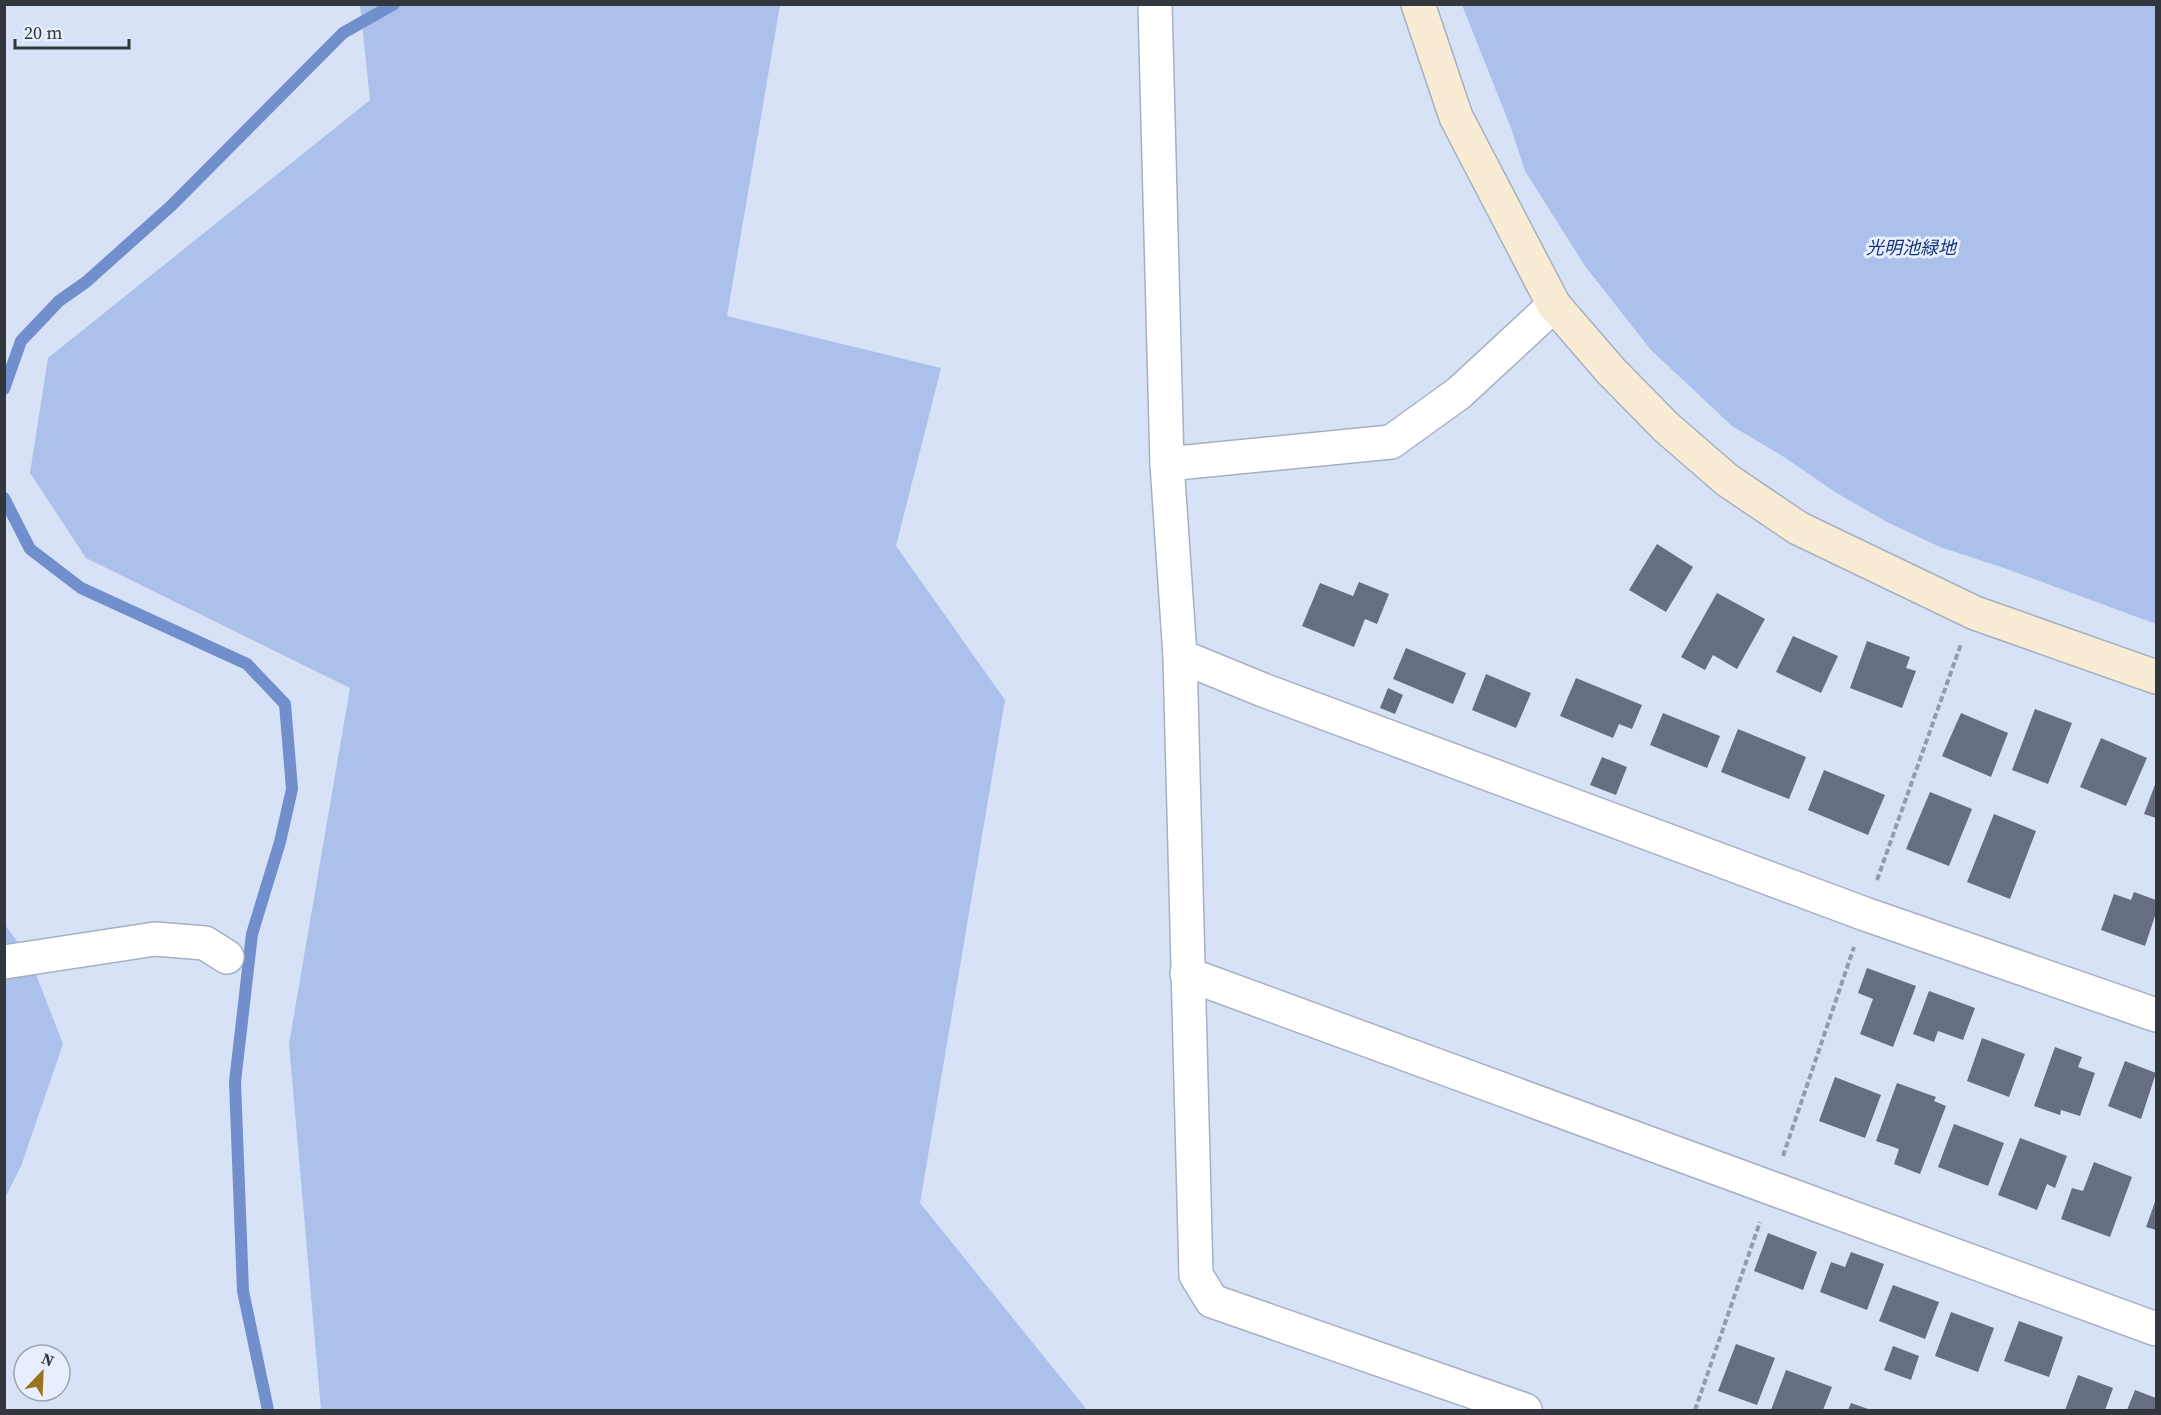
<svg xmlns="http://www.w3.org/2000/svg" width="2161" height="1415" viewBox="0 0 2161 1415" font-family="'Source Serif 4','Noto Sans JP',serif">
  <style>
    .green { fill: #abc0eb }
    .lines { fill: none; stroke-linecap: round; stroke-linejoin: round }
    .stream { stroke: #718fcc; stroke-width: 12 }
    .building { fill: #666f81 }
    .street-casing { stroke: #a6b0c3; stroke-width: 36 }
    .secondary-casing { stroke: #a6b0c3; stroke-width: 36 }
    .path { stroke: #949baa; stroke-width: 4; stroke-dasharray: 6 3; stroke-linecap: butt }
    .street { stroke: #fff; stroke-width: 33 }
    .secondary { stroke: #f8ecd5; stroke-width: 33 }
    .labels { text-anchor: middle; stroke-width: 6; stroke-linejoin: round; paint-order: stroke }
    .park-label { font-size: 18px; font-style: italic; fill: #16337b; stroke: #e7efff }
  </style>
  <rect width="100%" height="100%" fill="#d8e2f6"/>
  <g class="green">
    <path d="M360,5H780L727,316L941,368L896,546L1005,700L920,1203L1087,1410H321L289,1044L350,688L86,558L30,473L48,358L370,100Z"/>
    <path d="M1462,5H2156V624L2004,568L1940,547L1887,522L1835,492L1784,457L1732,426L1651,350L1585,266L1525,171L1511,128Z"/>
    <path d="M5,925L30,959L63,1044L21,1166L5,1198Z"/>
  </g>
  <g class="lines">
    <g class="stream">
      <path d="M4,389L21,341L59,301L86,282L171,206L343,33L394,4"/>
      <path d="M4,498L30,549L81,588L247,664L285,704L292,789L280,842L252,934L235,1082L243,1291L268,1410"/>
    </g>
  </g>
  <g class="building">
    <path d="M1657,544L1693,567L1666,612L1629,590Z"/>
    <path d="M1359,582L1389,594L1377,624L1365,619L1354,647L1302,626L1320,583L1353,596Z"/>
    <path d="M1717,593L1765,619L1737,669L1713,655L1705,670L1681,657Z"/>
    <path d="M1793,636L1838,656L1821,693L1776,672Z"/>
    <path d="M1867,641L1910,657L1906,668L1916,671L1902,708L1850,688Z"/>
    <path d="M1406,648L1466,673L1453,704L1393,679Z"/>
    <path d="M1486,674L1531,693L1516,728L1472,710Z"/>
    <path d="M1576,678L1642,705L1632,729L1619,724L1613,738L1560,716Z"/>
    <path d="M1388,688L1403,695L1395,714L1380,708Z"/>
    <path d="M2035,709L2072,723L2048,784L2012,770Z"/>
    <path d="M1663,713L1720,736L1707,768L1650,745Z"/>
    <path d="M1961,713L2008,733L1991,777L1942,756Z"/>
    <path d="M1738,729L1806,757L1789,799L1721,772Z"/>
    <path d="M2101,738L2147,758L2126,806L2080,787Z"/>
    <path d="M1602,757L1627,767L1616,795L1590,785Z"/>
    <path d="M1824,770L1885,795L1868,835L1808,810Z"/>
    <path d="M2156,782V818L2144,814Z"/>
    <path d="M1930,792L1972,809L1949,866L1906,849Z"/>
    <path d="M1994,814L2036,831L2010,899L1967,882Z"/>
    <path d="M2134,892L2156,900V913L2145,946L2101,930L2114,894L2131,900Z"/>
    <path d="M1867,968L1916,986L1893,1047L1860,1034L1873,999L1858,993Z"/>
    <path d="M1929,991L1975,1008L1963,1040L1938,1031L1934,1042L1913,1034Z"/>
    <path d="M1982,1038L2025,1054L2009,1097L1967,1081Z"/>
    <path d="M2055,1047L2082,1057L2078,1067L2095,1073L2080,1116L2061,1110L2060,1115L2034,1106Z"/>
    <path d="M2125,1061L2156,1073L2141,1119L2108,1106Z"/>
    <path d="M1835,1077L1881,1095L1865,1138L1819,1121Z"/>
    <path d="M1897,1083L1936,1097L1934,1101L1946,1106L1920,1174L1894,1164L1899,1149L1876,1141Z"/>
    <path d="M1954,1124L2004,1143L1988,1186L1938,1167Z"/>
    <path d="M2020,1138L2067,1156L2055,1188L2047,1184L2037,1210L1998,1195Z"/>
    <path d="M2094,1162L2132,1177L2110,1237L2061,1219L2072,1188L2083,1191Z"/>
    <path d="M2156,1199V1230L2146,1227Z"/>
    <path d="M1768,1233L1817,1252L1803,1290L1754,1271Z"/>
    <path d="M1851,1252L1884,1264L1867,1310L1820,1292L1831,1262L1845,1267Z"/>
    <path d="M1893,1285L1939,1302L1925,1339L1879,1321Z"/>
    <path d="M1951,1312L1994,1328L1978,1372L1935,1356Z"/>
    <path d="M2019,1321L2063,1337L2049,1377L2004,1361Z"/>
    <path d="M1736,1344L1775,1358L1757,1405L1718,1391Z"/>
    <path d="M1893,1346L1919,1356L1911,1380L1884,1370Z"/>
    <path d="M1786,1370L1832,1387L1823,1410H1771Z"/>
    <path d="M2078,1375L2113,1388L2105,1410H2065Z"/>
    <path d="M2135,1390L2156,1398V1410H2127Z"/>
    <path d="M1851,1403L1871,1410H1848Z"/>
  </g>
  <g class="lines">
    <g class="street-casing">
      <g id="street">
        <path d="M1155,4L1167,464L1180,656L1196,1275L1212,1301L1525,1410"/>
        <path d="M1167,464L1391,442L1459,393L1554,305"/>
        <path d="M1180,656L1263,690L1865,914L2156,1015"/>
        <path d="M4,962L155,939L205,943L227,957"/>
        <path d="M1187,974L2156,1329"/>
      </g>
    </g>
    <g class="secondary-casing">
      <path id="secondary" d="M1418,4L1456,117L1554,305L1611,371L1666,427L1727,480L1798,528L1975,613L2156,677"/>
    </g>
    <g class="path">
      <path d="M1877,880L1961,644"/>
      <path d="M1783,1156L1854,947"/>
      <path d="M1695,1410L1760,1222"/>
    </g>
    <use href="#street" class="street"/>
    <use href="#secondary" class="secondary"/>
  </g>
  <g class="labels">
    <g class="park-label">
      <text x="1911" y="254">光明池緑地</text>
    </g>
  </g>
  <rect width="2161" height="1415" fill="none" stroke="#32363d" stroke-width="12"/>
  <g transform="translate(42 1373) rotate(23)"><circle r="28" fill="#e7efff" stroke="#9fa5b1" stroke-width="1.5"/>
  <path d="M0-4.5L10 22L0 15L-10 22Z" fill="#99731e"/>
  <text y="-9" font-size="16" font-weight="bold" text-anchor="middle" fill="#32363d">N</text>
  </g>
  <path d="M15 39v9h114v-9" fill="none" stroke="#32363d" stroke-width="3"/>
  <text x="24" y="39" font-size="18" fill="#32363d" stroke="#e7efff" stroke-width="4.5" paint-order="stroke">20 m</text>
</svg>
